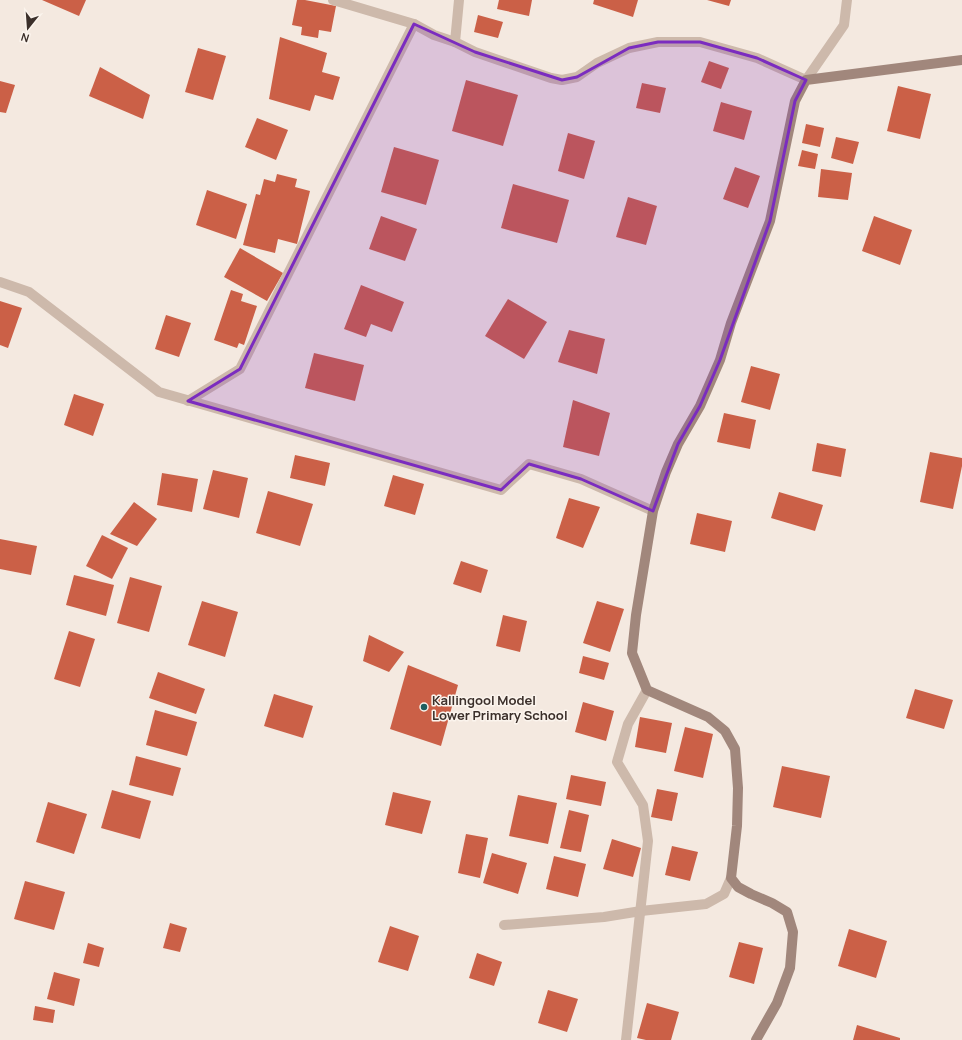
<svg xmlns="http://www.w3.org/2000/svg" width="962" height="1040" viewBox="0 0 962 1040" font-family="Manrope,sans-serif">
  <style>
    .building { fill: #cb6047 }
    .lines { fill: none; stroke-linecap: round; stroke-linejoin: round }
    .street { stroke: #cdb9ab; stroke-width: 10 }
    .secondary { stroke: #a1877c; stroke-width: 10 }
    .marked { fill: #7b2cbf; fill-opacity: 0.2; stroke: #7b2cbf; stroke-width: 3; stroke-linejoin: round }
    .poi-dot { fill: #1d5e5f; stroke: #fbf4ed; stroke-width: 1.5 }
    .labels { text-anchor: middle; stroke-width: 3; stroke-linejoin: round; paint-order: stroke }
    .poi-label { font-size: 13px; font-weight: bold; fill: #3b2f2a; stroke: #fbf4ed; text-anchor: start }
  </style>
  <rect width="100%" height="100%" fill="#f4e9e0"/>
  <g class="building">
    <path d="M42,0H86L79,16Z"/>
    <path d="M297,0H305L336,6L331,32L319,30L318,38L301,35L302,27L292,25Z"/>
    <path d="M499,0H532L529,16L497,9Z"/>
    <path d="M594,0H638L633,17L593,4Z"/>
    <path d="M707,0H731L729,6Z"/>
    <path d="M478,15L503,22L498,38L474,32Z"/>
    <path d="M280,37L327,53L322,72L340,77L333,100L315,95L310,111L269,99Z"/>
    <path d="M198,48L226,56L213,100L185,92Z"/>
    <path d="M709,61L729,68L721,89L701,82Z"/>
    <path d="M100,67L150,95L143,119L89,96Z"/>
    <path d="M466,80L518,95L503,146L452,131Z"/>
    <path d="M0,81L15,85L6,113L0,112Z"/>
    <path d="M642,83L666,88L660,113L636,108Z"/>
    <path d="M898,86L931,94L920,139L887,131Z"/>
    <path d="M721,102L752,111L744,140L713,131Z"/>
    <path d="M257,118L288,130L276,160L245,147Z"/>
    <path d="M806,124L824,128L820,147L802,143Z"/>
    <path d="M568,133L595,141L584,179L558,171Z"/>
    <path d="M836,137L859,142L853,164L831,158Z"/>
    <path d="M394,147L439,160L426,205L381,192Z"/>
    <path d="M802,150L818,154L815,169L798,166Z"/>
    <path d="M735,167L760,176L748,208L723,199Z"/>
    <path d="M821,169L852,173L848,200L818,197Z"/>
    <path d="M277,174L297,179L295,187L310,191L297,244L278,239L275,253L243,245L256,194L260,195L264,179L275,182Z"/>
    <path d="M513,184L569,200L557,243L501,228Z"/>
    <path d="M207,190L247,204L236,239L196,225Z"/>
    <path d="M628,197L657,206L646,245L616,237Z"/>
    <path d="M381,216L417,229L405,261L369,249Z"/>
    <path d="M874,216L912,230L900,265L862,251Z"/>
    <path d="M240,248L283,273L267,301L224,277Z"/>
    <path d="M361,285L404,302L392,332L371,324L366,337L344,329Z"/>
    <path d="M231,290L243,294L241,301L257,306L244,345L239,343L237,348L214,340Z"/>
    <path d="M508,299L547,322L524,359L485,336Z"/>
    <path d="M0,301L22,308L8,348L0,345Z"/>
    <path d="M166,315L191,323L179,357L155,349Z"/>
    <path d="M569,330L605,339L597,374L558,362Z"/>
    <path d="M314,353L364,365L355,401L305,388Z"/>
    <path d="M751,366L780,374L770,410L741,402Z"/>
    <path d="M74,394L104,404L93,436L64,425Z"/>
    <path d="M573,400L610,413L599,456L563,447Z"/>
    <path d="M724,413L756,420L750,449L717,442Z"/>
    <path d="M817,443L846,449L841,477L812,471Z"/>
    <path d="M930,452L962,458V466L953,509L920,502Z"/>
    <path d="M295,455L330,463L325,486L290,478Z"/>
    <path d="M213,470L248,478L239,518L203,509Z"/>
    <path d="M162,473L198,479L192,512L157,505Z"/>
    <path d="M393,475L424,484L415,515L384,506Z"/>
    <path d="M268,491L313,504L300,546L256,533Z"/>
    <path d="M779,492L823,505L815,531L771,518Z"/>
    <path d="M569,498L600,507L583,548L556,538Z"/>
    <path d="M134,502L157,519L137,546L110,534Z"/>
    <path d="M697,513L732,521L725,552L690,544Z"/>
    <path d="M102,535L128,548L112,579L86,566Z"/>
    <path d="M0,539L37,546L31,575L0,569Z"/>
    <path d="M461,561L488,570L481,593L453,584Z"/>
    <path d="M74,575L114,585L106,616L66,605Z"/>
    <path d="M130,577L162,586L149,632L117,623Z"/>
    <path d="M202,601L238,612L225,657L188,645Z"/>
    <path d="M597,601L624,609L610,652L583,643Z"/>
    <path d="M503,615L527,621L520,652L496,646Z"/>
    <path d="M69,631L95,639L80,687L54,679Z"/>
    <path d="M369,635L404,652L389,672L363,661Z"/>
    <path d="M583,656L609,663L604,680L579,673Z"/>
    <path d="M408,665L458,685L441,746L390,729Z"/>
    <path d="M158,672L205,689L196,714L149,698Z"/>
    <path d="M915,689L953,700L944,729L906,718Z"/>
    <path d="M274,694L313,706L303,738L264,726Z"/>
    <path d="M583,702L614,711L606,741L575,732Z"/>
    <path d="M155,710L197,722L187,756L146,745Z"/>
    <path d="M640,717L672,723L666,753L635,747Z"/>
    <path d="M685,727L713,734L703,778L674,771Z"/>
    <path d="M136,756L181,768L173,796L129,785Z"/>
    <path d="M782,766L830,776L821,818L773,807Z"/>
    <path d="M571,775L606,782L601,806L566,799Z"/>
    <path d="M657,789L678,793L672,821L651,817Z"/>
    <path d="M112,790L151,801L140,839L101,828Z"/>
    <path d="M393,792L431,801L422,834L385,825Z"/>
    <path d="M518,795L557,803L548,844L509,836Z"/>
    <path d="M48,802L87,814L74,854L36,842Z"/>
    <path d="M569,810L589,815L581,852L560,848Z"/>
    <path d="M466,834L488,838L480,878L458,873Z"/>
    <path d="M612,839L641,848L633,877L603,869Z"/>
    <path d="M672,846L698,852L690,881L665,875Z"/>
    <path d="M492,853L527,863L518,894L483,883Z"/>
    <path d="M554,856L586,864L578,897L546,889Z"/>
    <path d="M25,881L65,892L54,930L14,919Z"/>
    <path d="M170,923L187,928L180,952L163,948Z"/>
    <path d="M390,926L419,936L408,971L378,962Z"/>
    <path d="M849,929L887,941L876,978L838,966Z"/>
    <path d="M739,942L763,948L754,984L729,977Z"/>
    <path d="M88,943L104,948L99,967L83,963Z"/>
    <path d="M477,953L502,962L494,986L469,978Z"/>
    <path d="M54,972L80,979L74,1006L47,999Z"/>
    <path d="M548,990L578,999L567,1032L538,1023Z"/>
    <path d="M647,1003L679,1012L671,1040H646L637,1038Z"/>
    <path d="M35,1006L55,1010L53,1023L33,1020Z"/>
    <path d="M857,1025L900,1038V1040H853Z"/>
  </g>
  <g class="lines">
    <g class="street">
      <path d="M333,0L414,24L434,35L455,42"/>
      <path d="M459,0L455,42L475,52L551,78L562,80L577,77L597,63L629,48L658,42H700L757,58L806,80L844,25L847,0"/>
      <path d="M0,282L29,292L159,392L501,490L529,464L581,479L653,511"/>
      <path d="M188,401L240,369L414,24"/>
      <path d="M504,925L604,917L641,911L706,904L724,894L731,878"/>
      <path d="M626,1040L648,841L643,805L617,762L628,724L647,690"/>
    </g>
    <path class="secondary" d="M756,1040L777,1003L790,968L793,932L787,912L772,903L751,894L738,887L731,878L737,826L738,788L735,749L725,731L708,717L647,690L632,653L636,615L653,511L666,472L678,444L700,406L720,360L731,323L770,221L795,101L806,80L962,60"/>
  </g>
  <path class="marked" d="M414,24L475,52L562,80L577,77L629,48L658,42H700L757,58L806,80L795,101L770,221L720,360L700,406L678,444L653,511L581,479L529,464L501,490L188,401L240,369Z"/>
  <circle class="poi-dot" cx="424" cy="707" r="4"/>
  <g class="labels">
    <g class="poi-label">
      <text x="432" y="705">Kallingool Model<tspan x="432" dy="15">Lower Primary School</tspan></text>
    </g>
  </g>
  <g transform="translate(28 28) rotate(197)" stroke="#fbf4ed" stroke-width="3" paint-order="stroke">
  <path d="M0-3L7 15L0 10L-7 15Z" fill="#3b2f2a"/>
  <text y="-6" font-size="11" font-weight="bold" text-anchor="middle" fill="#3b2f2a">N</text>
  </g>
</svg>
